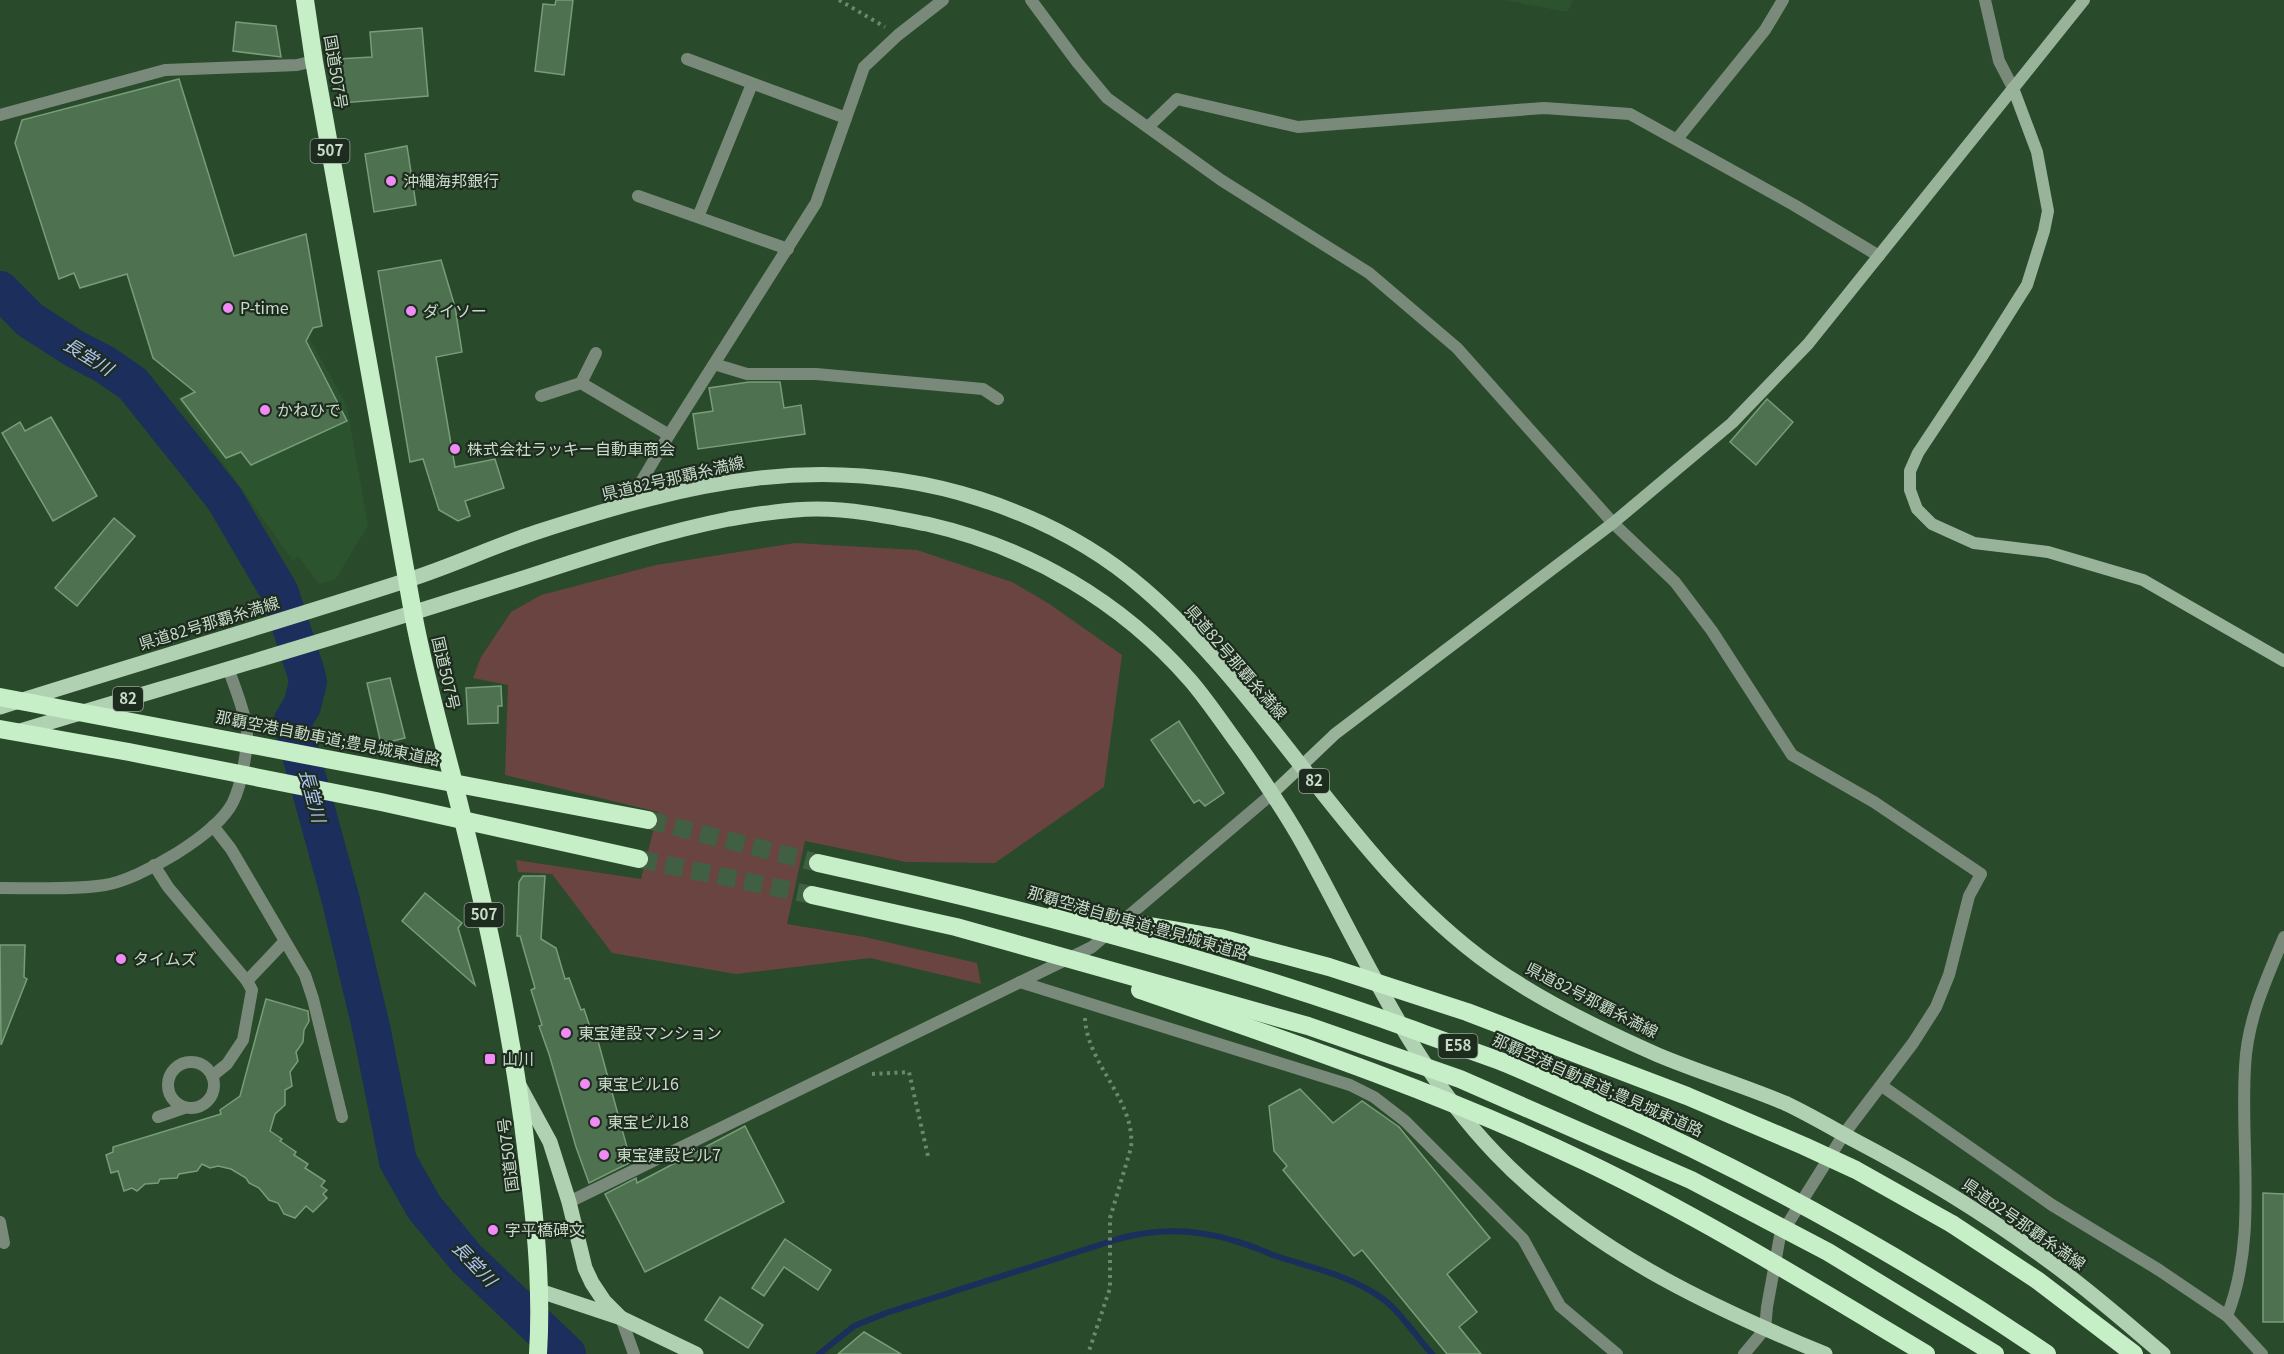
<svg xmlns="http://www.w3.org/2000/svg" width="2284" height="1354" viewBox="0 0 2284 1354" font-family="Georgia,'Noto Sans JP',serif">
  <style>
    .built { fill: #2b532e }
    .green { fill: #6a4440 }
    .lines { fill: none; stroke-linecap: round; stroke-linejoin: round }
    .stream { stroke: #1c2e5b; stroke-width: 6 }
    .river { stroke: #1c2e5b; stroke-width: 38 }
    .building { fill: #4e714f; stroke: #789d79; stroke-width: 1.5 }
    .highway-tunnel { stroke: #416043; stroke-width: 18; stroke-dasharray: 18 9; stroke-linecap: butt }
    .path { stroke: #6d886f; stroke-width: 4; stroke-dasharray: 3 4.5; stroke-linecap: butt }
    .lane { stroke: #7a8a7a; stroke-width: 12 }
    .street { stroke: #7a8a7a; stroke-width: 12 }
    .secondary { stroke: #99b39a; stroke-width: 12 }
    .primary { stroke: #b1d2b2; stroke-width: 15 }
    .highway { stroke: #c6eec7; stroke-width: 18 }
    .highway-bridge { stroke: #c6eec7; stroke-width: 18 }
    .poi-dot { fill: #f08bf5; stroke: #1d2c1e; stroke-width: 2 }
    .labels { text-anchor: middle; stroke-width: 4.5; stroke-linejoin: round; paint-order: stroke }
    .shield { fill: #1d2c1e; stroke: #95a695; stroke-width: 1.5 }
    .shield-label { font-size: 15px; font-weight: bold; fill: #c8dbc8 }
    .street-label { font-size: 16px; fill: #c8dbc8; stroke: #1d2c1e }
    .poi-label { font-size: 16px; fill: #c8dbc8; stroke: #1d2c1e; text-anchor: start }
    .water-label { font-size: 18px; font-style: italic; fill: #aec3f1; stroke: #1d2c1e }
  </style>
  <rect width="100%" height="100%" fill="#294a2b"/>
  <g class="built">
    <path d="M1503,0H1574L1567,12Z"/>
    <path d="M309,337L347,406L368,525L336,579L319,584L298,556L293,561L177,398Z"/>
  </g>
  <path class="green" d="M795,543L917,550L1012,582L1048,603L1122,655L1104,787L995,863L906,862L805,841L787,924L865,937L977,963L981,984L870,958L736,974L612,953L552,874L518,872L516,860L641,879L658,812L505,775L508,685L473,678L481,657L511,612L541,595L656,565Z"/>
  <g class="lines">
    <path class="stream" d="M819,1354L854,1326L886,1313L1118,1239C1157,1228 1196,1229 1235,1241C1251,1245 1266,1253 1282,1258C1318,1269 1353,1277 1383,1299C1399,1310 1418,1339 1432,1354"/>
    <path class="river" d="M0,290L30,320L75,349L104,364L133,384L224,498L280,593L306,673L308,682L302,706L292,722L340,897L371,1027L398,1161L424,1207L466,1258L567,1354"/>
  </g>
  <g class="building">
    <path d="M556,0H573L564,75L535,71L543,4L555,5Z"/>
    <path d="M236,22L276,26L281,57L233,51Z"/>
    <path d="M422,28L428,96L341,103L337,59L372,57L370,32Z"/>
    <path d="M179,79L234,256L306,234L322,326L313,328L306,341L347,421L251,465L241,452L226,458L181,399L195,392L153,358L127,274L80,288L74,273L59,279L15,143L22,120Z"/>
    <path d="M407,146L416,205L374,212L365,154Z"/>
    <path d="M441,260L455,307L462,352L436,357L455,467L495,459L504,488L465,501L470,516L458,521L439,510L423,459L410,462L378,271Z"/>
    <path d="M749,382H780L784,408L801,405L805,434L698,449L693,414L713,411L709,388Z"/>
    <path d="M1767,399L1793,422L1756,465L1730,442Z"/>
    <path d="M51,417L97,496L53,521L2,433L20,422L25,431Z"/>
    <path d="M114,518L135,536L77,606L55,588Z"/>
    <path d="M390,678L405,738L381,744L367,683Z"/>
    <path d="M501,686L502,706H498V723L468,724L466,688Z"/>
    <path d="M1179,721L1224,793L1205,806L1199,800L1194,803L1151,740Z"/>
    <path d="M523,876H545L541,939L556,948L565,979L569,978L581,1010L584,1009L595,1042L598,1041L631,1162L589,1183L576,1147L549,1054L539,1026L542,1025L531,990L535,988L520,936H517L519,882Z"/>
    <path d="M425,893L462,923L458,928L475,985L402,921Z"/>
    <path d="M0,945H25L24,977L27,979L1,1045Z"/>
    <path d="M266,999L308,1011L309,1021L304,1030L303,1042L296,1052L298,1061L290,1072L292,1086L285,1090V1105L275,1114L270,1131L282,1139L280,1141L296,1152L294,1155L308,1164L305,1168L325,1181L321,1186L327,1190L323,1194L327,1198L313,1212L306,1206L295,1218L284,1214L278,1203L269,1200L259,1188L249,1183L246,1178L231,1169L218,1166L210,1168L202,1164L197,1171L179,1174L177,1178L160,1179L158,1183L145,1184L137,1191L132,1188L124,1191L118,1171L111,1173L106,1155L113,1152V1147L221,1114L220,1110L240,1096Z"/>
    <path d="M1300,1089L1333,1123L1362,1101L1399,1127L1490,1238L1447,1274L1477,1312L1459,1327L1481,1354H1447L1362,1250L1354,1256L1283,1170L1287,1166L1274,1151L1269,1106Z"/>
    <path d="M745,1126L784,1202L645,1272L605,1194L636,1178L637,1183Z"/>
    <path d="M2263,1193L2284,1194V1322H2263Z"/>
    <path d="M785,1239L831,1270L818,1290L784,1267L764,1296L752,1288Z"/>
    <path d="M720,1297L763,1325L748,1348L705,1320Z"/>
    <path d="M864,1332L901,1354H838Z"/>
  </g>
  <g class="lines">
    <g class="highway-tunnel">
      <path d="M648,820L818,863"/>
      <path d="M639,859L812,895"/>
    </g>
    <g class="path">
      <path d="M839,0L885,27"/>
      <path d="M1085,1018C1087,1065 1136,1100 1131,1148L1110,1218V1288L1088,1354"/>
      <path d="M872,1074L909,1072L928,1156"/>
    </g>
    <g class="lane">
      <path d="M1677,139L1765,30L1783,0"/>
      <path d="M581,383L596,353"/>
      <path d="M213,826L231,849L305,975L313,999L342,1117"/>
      <path d="M154,865L168,887L247,981L252,990L243,1040L227,1064L212,1076"/>
      <path d="M247,981L284,942"/>
      <circle cx="191" cy="1085" r="23"/>
      <path d="M1882,1086L2052,1205L2159,1270L2227,1316L2262,1354"/>
      <path d="M158,1117L184,1108"/>
      <path d="M0,1222L4,1243"/>
    </g>
    <g class="street">
      <path d="M1031,0L1077,62L1107,98L1221,180L1369,273L1457,348L1613,523L1675,582L1712,631L1792,755L1874,802L1981,874L1969,896L1949,975L1936,1007L1913,1043L1844,1134L1780,1236L1767,1307L1765,1329L1744,1354"/>
      <path d="M1985,0L1999,61L2013,88"/>
      <path d="M687,59L846,118"/>
      <path d="M0,115L165,70L297,65L314,61"/>
      <path d="M1148,127L1177,99L1298,127L1544,108L1630,114L1794,205L1879,256"/>
      <path d="M638,196L788,249"/>
      <path d="M698,217L752,84"/>
      <path d="M714,364L747,374H816L983,389L998,399"/>
      <path d="M541,396L581,383L669,435"/>
      <path d="M638,501V487L669,435L816,203L864,67L898,35L943,0"/>
      <path d="M0,888C34,888 71,890 105,885C140,879 217,835 233,802C241,786 248,749 247,731C246,714 234,686 229,670"/>
      <path d="M1020,982L1350,1085L1374,1097L1405,1121L1523,1239L1560,1306L1617,1354"/>
      <path d="M569,1202L1092,947L1273,793"/>
      <path d="M2227,1316C2258,1239 2240,1149 2245,1067C2247,1020 2266,980 2284,937"/>
      <path d="M621,1318L634,1354"/>
    </g>
    <g class="secondary">
      <path d="M2013,88L2037,152L2048,211L2044,231L2027,285L1981,358L1918,453L1910,471V490L1917,509L1932,524L1974,543L2048,552L2143,580L2284,661"/>
      <path d="M1273,793L1335,734L1613,523L1732,423L1808,344L2084,0"/>
    </g>
    <g class="primary">
      <path d="M0,707C136,664 272,624 408,580C452,566 494,546 537,532C688,483 824,449 980,499C1039,518 1097,548 1144,589C1274,701 1351,866 1492,966C1543,1002 1601,1030 1658,1055C1701,1073 1745,1086 1787,1104C1810,1115 1832,1128 1854,1140C1921,1175 1985,1214 2046,1259C2087,1288 2125,1322 2163,1354"/>
      <path d="M17,732C166,687 315,644 463,597C552,570 638,537 729,519C758,514 788,509 817,509C854,509 891,517 927,524C1028,547 1121,601 1190,680C1209,702 1225,727 1243,751C1264,781 1285,812 1303,844C1362,950 1410,1065 1496,1154C1586,1248 1706,1305 1825,1354"/>
      <path d="M520,1087L550,1142L569,1202L585,1268L592,1283L604,1301L621,1318"/>
      <path d="M540,1291L621,1318L696,1354"/>
    </g>
    <g class="highway">
      <path d="M305,0L314,61L413,613C423,667 437,719 451,772C484,901 513,1031 528,1164C536,1227 542,1290 538,1354"/>
      <path d="M1952,1224L2037,1280L2134,1354"/>
    </g>
    <g class="highway-bridge">
      <path d="M0,697L648,820"/>
      <path d="M0,729L129,752L381,802L639,859"/>
      <path d="M818,863C1019,907 1217,959 1411,1029C1442,1041 1474,1051 1505,1063C1536,1076 1567,1090 1597,1104C1754,1174 1905,1257 2047,1354"/>
      <path d="M812,895L956,927L1308,1026L1460,1079L1691,1180L1828,1252L1995,1354"/>
      <path d="M1057,910L1220,938L1329,967L1467,1012L1687,1096L1804,1146L1856,1170L1952,1224"/>
      <path d="M1140,990C1291,1042 1442,1093 1586,1162C1703,1218 1814,1287 1926,1354"/>
    </g>
  </g>
  <g class="poi-dot">
    <circle cx="391" cy="181" r="6"/>
    <circle cx="228" cy="308" r="6"/>
    <circle cx="411" cy="311" r="6"/>
    <circle cx="265" cy="410" r="6"/>
    <circle cx="455" cy="449" r="6"/>
    <circle cx="121" cy="959" r="6"/>
    <circle cx="566" cy="1033" r="6"/>
    <rect x="484" y="1053" width="12" height="12" rx="3"/>
    <circle cx="585" cy="1084" r="6"/>
    <circle cx="595" cy="1122" r="6"/>
    <circle cx="604" cy="1155" r="6"/>
    <circle cx="493" cy="1230" r="6"/>
  </g>
  <g class="labels">
    <g class="shield">
      <rect x="310.5" y="139" width="39" height="24" rx="4.5"/>
      <rect x="113" y="687" width="30" height="24" rx="4.5"/>
      <rect x="1299" y="769" width="30" height="24" rx="4.5"/>
      <rect x="464.5" y="903" width="39" height="24" rx="4.5"/>
      <rect x="1438.5" y="1034" width="39" height="24" rx="4.5"/>
    </g>
    <g class="shield-label">
      <text x="330" y="156">507</text>
      <text x="128" y="704">82</text>
      <text x="1314" y="786">82</text>
      <text x="484" y="920">507</text>
      <text x="1458" y="1051">E58</text>
    </g>
    <g class="street-label">
      <text transform="translate(336 72) rotate(81)" y="6">国道507号</text>
      <text transform="translate(673 478) rotate(-13)" y="6">県道82号那覇糸満線</text>
      <text transform="translate(209 623) rotate(-17)" y="6">県道82号那覇糸満線</text>
      <text transform="translate(1236 662) rotate(49)" y="6">県道82号那覇糸満線</text>
      <text transform="translate(446 673) rotate(77)" y="6">国道507号</text>
      <text transform="translate(328 738) rotate(11)" y="6">那覇空港自動車道;豊見城東道路</text>
      <text transform="translate(1138 923) rotate(16)" y="6">那覇空港自動車道;豊見城東道路</text>
      <text transform="translate(1592 1000) rotate(27)" y="6">県道82号那覇糸満線</text>
      <text transform="translate(1598 1085) rotate(24)" y="6">那覇空港自動車道;豊見城東道路</text>
      <text transform="translate(508 1155) rotate(-97)" y="6">国道507号</text>
      <text transform="translate(2024 1224) rotate(35)" y="6">県道82号那覇糸満線</text>
    </g>
    <g class="poi-label">
      <text x="403" y="187">沖縄海邦銀行</text>
      <text x="240" y="314">P-time</text>
      <text x="423" y="317">ダイソー</text>
      <text x="277" y="416">かねひで</text>
      <text x="467" y="455">株式会社ラッキー自動車商会</text>
      <text x="133" y="965">タイムズ</text>
      <text x="578" y="1039">東宝建設マンション</text>
      <text x="502" y="1065">山川</text>
      <text x="597" y="1090">東宝ビル16</text>
      <text x="607" y="1128">東宝ビル18</text>
      <text x="616" y="1161">東宝建設ビル7</text>
      <text x="505" y="1236">字平橋碑文</text>
    </g>
    <g class="water-label">
      <text transform="translate(88 357) rotate(32)" y="6">長堂川</text>
      <text transform="translate(312 796) rotate(75)" y="6">長堂川</text>
      <text transform="translate(474 1264) rotate(46)" y="6">長堂川</text>
    </g>
  </g>
</svg>
